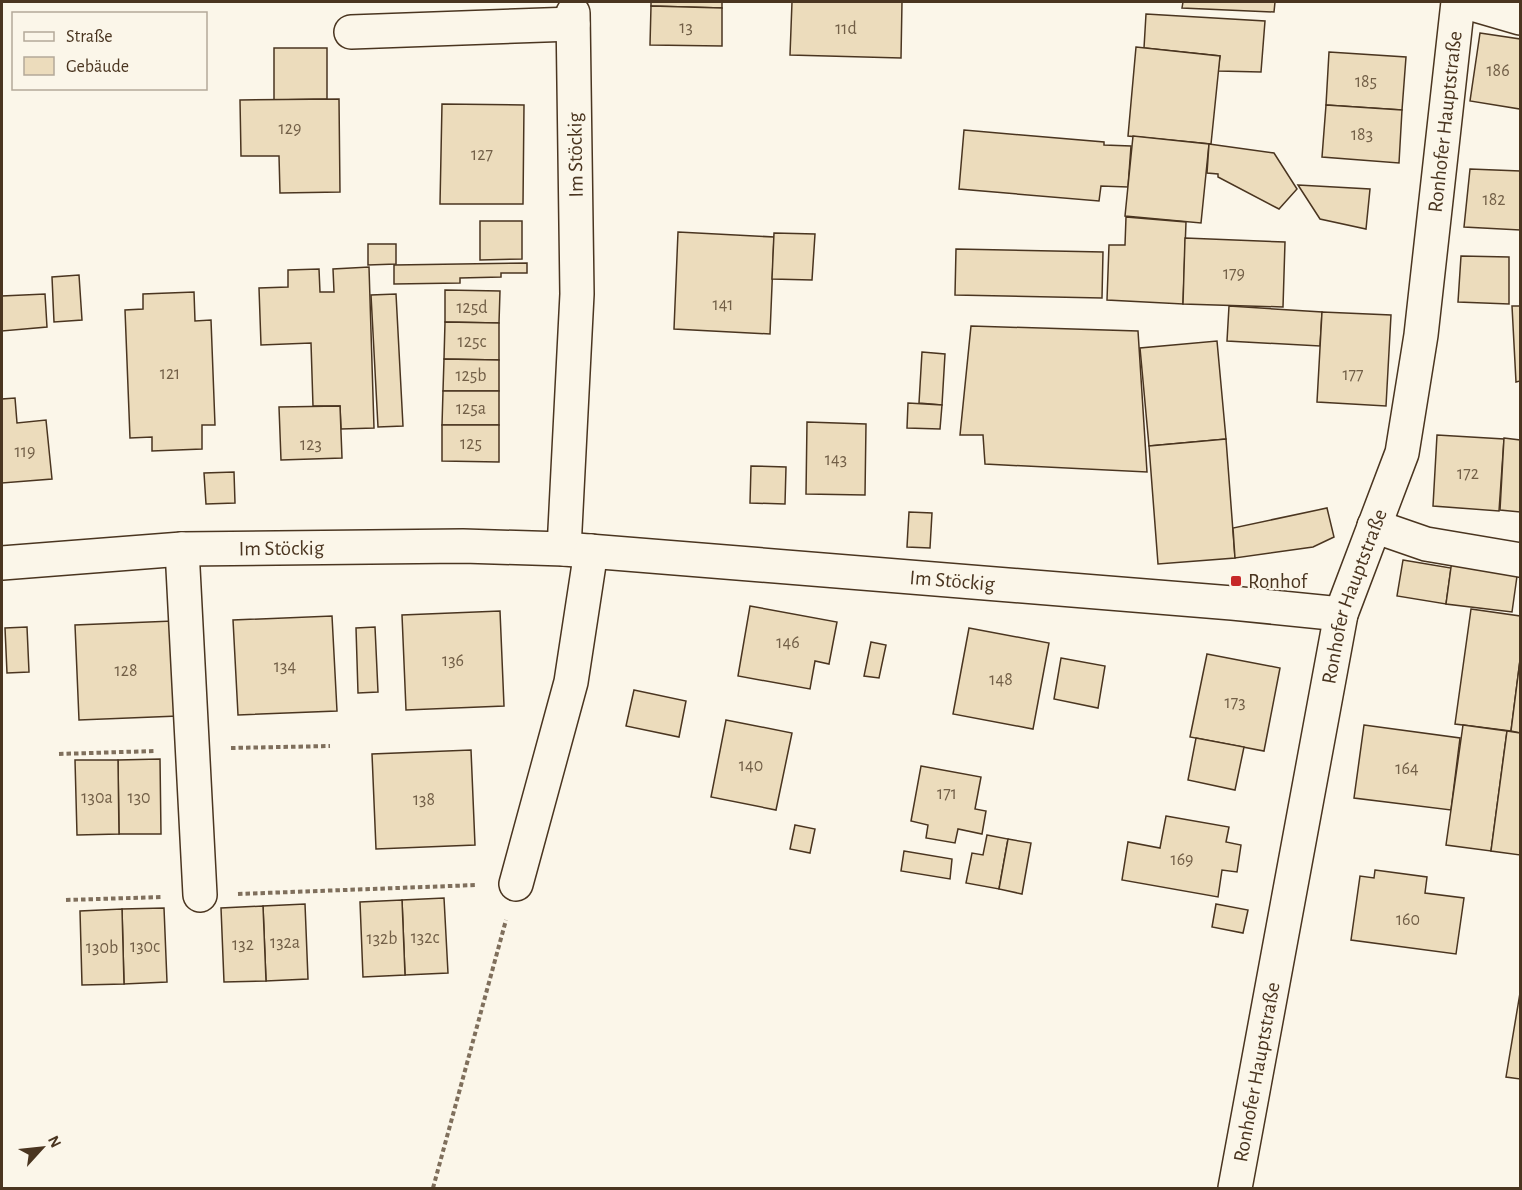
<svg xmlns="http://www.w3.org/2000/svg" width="1522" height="1190" viewBox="0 0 1522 1190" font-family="'Alegreya Sans',sans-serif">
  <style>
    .building { fill: #ecdcbc; stroke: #4a3520; stroke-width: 1.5 }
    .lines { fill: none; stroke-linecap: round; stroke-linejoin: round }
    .minor-casing { stroke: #4a3520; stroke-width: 36 }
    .path { stroke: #7f6f5c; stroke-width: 4; stroke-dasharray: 4.5 3; stroke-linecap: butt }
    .minor { stroke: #fbf6e9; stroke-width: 33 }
    .poi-dot { fill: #c62828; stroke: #fbf6e9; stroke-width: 2 }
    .labels { text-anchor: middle; stroke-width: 4.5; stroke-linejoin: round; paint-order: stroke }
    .number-label { font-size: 18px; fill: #725f47 }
    .street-label { font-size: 21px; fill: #4a3520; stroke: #fbf6e9 }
    .poi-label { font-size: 21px; fill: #4a3520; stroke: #fbf6e9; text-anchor: start }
  </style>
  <rect width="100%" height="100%" fill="#fbf6e9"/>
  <g class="building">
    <path d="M651,2H722V8L651,6Z"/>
    <path d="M792,2H902L901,58L790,55Z"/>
    <path d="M1183,2H1275L1274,12L1182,8Z"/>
    <path d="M651,6L722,8V46L650,45Z"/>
    <path d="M1146,14L1265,21L1261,72L1218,71L1220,56L1144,48Z"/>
    <path d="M1480,33L1520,39V109L1470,101Z"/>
    <path d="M1136,47L1220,56L1211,144L1128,136Z"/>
    <path d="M274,48H327V99L274,100Z"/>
    <path d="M1329,52L1406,57L1402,110L1326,105Z"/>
    <path d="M339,99L340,192L280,193L279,156H241L240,100Z"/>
    <path d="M442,104L524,105L523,204H440Z"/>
    <path d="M1326,105L1402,110L1399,163L1322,157Z"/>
    <path d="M964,130L1104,142V145L1131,146L1128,187L1101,186L1099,201L959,189Z"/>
    <path d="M1133,136L1209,144L1201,223L1125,216Z"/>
    <path d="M1209,144L1274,153L1297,189L1279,209L1218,177V174L1207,173Z"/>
    <path d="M1470,169L1520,171V230L1464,227Z"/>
    <path d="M1298,185L1370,189L1366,229L1320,219Z"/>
    <path d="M1126,217L1186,222L1183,304L1107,300L1109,245H1125Z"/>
    <path d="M480,221H522V259L480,260Z"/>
    <path d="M678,232L774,237L770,334L674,329Z"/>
    <path d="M774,233L815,234L812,280L772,279Z"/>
    <path d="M1185,238L1285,242L1283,307L1183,304Z"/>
    <path d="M368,244H396V264L368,265Z"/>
    <path d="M956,249L1103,252L1102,298L955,295Z"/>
    <path d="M1461,256L1509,257V304L1458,302Z"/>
    <path d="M527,263V273H501V277L460,278V283L394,284V265Z"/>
    <path d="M369,267L374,428L341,429L340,406H313L311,343L261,345L259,288L288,287V270L319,269L320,292H334L333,269Z"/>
    <path d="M79,275L82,320L54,322L52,277Z"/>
    <path d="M445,290L500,291L499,323L445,322Z"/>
    <path d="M194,292L195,321L211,320L215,425H202V449L152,451V437L130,438L125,310L143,309V294Z"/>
    <path d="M45,294L47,327L2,331V296Z"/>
    <path d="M396,294L403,426L378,427L371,295Z"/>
    <path d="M1229,306L1322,312L1320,346L1227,341Z"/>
    <path d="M1512,306H1520V381L1516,382Z"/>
    <path d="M1322,312L1391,315L1386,406L1317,402Z"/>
    <path d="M445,322L499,323V360L444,359Z"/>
    <path d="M971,326L1138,331L1147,472L985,464L983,435H960Z"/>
    <path d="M1217,341L1226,439L1149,446L1140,348Z"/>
    <path d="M922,352L945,354L942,405L919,403Z"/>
    <path d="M444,359L499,360V391H443Z"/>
    <path d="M443,391H499V425H442Z"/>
    <path d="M15,398L17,423L46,420L52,479L2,483V399Z"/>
    <path d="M908,403L942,405L940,429L907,428Z"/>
    <path d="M340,406L342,458L281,460L279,407Z"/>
    <path d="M807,422L866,424L865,495L806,494Z"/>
    <path d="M442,425H499V462L442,461Z"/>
    <path d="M1437,435L1504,439L1499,511L1433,506Z"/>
    <path d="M1504,438L1520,440V512L1500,510Z"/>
    <path d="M1226,439L1235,558L1158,564L1149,446Z"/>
    <path d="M751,466L786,467L785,504L750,503Z"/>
    <path d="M234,472L235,503L206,504L204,473Z"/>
    <path d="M1327,508L1334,537L1313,547L1235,558L1233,528Z"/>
    <path d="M909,512L932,513L930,548L907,547Z"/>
    <path d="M1403,560L1451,568L1446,604L1397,596Z"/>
    <path d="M1452,560L1518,569L1512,612L1446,604Z"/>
    <path d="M750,606L837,622L829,664L815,661L810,689L738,676Z"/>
    <path d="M1471,609L1520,616V660L1511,731L1455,724Z"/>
    <path d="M500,611L504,706L406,710L402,615Z"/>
    <path d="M332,616L337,711L238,715L233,620Z"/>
    <path d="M173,621L178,716L79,720L75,625Z"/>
    <path d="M27,627L29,672L7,673L5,628Z"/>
    <path d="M375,627L378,692L358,693L356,628Z"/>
    <path d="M969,628L1049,643L1033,729L953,714Z"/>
    <path d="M871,642L886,645L879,678L864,676Z"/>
    <path d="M1207,654L1280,668L1264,751L1190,737Z"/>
    <path d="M1061,658L1105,666L1098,708L1054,699Z"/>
    <path d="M1520,660V733L1511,731Z"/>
    <path d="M634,690L686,701L679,737L626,726Z"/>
    <path d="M726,720L792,733L776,810L711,797Z"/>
    <path d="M1364,725L1460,738L1451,810L1354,798Z"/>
    <path d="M1463,725L1507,731L1491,851L1446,845Z"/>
    <path d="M1507,731L1520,733V855L1491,851Z"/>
    <path d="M1196,738L1244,747L1235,790L1188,780Z"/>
    <path d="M471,750L475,845L376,849L372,754Z"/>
    <path d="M160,759L161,834H119L118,760Z"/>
    <path d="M75,760H118L119,834L77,835Z"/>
    <path d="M921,766L981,777L975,809L986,811L982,834L958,829L955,843L926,838L928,825L911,821Z"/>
    <path d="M1166,816L1229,827L1226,842L1241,845L1237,872L1222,870L1218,897L1122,880L1128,842L1160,848Z"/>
    <path d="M795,825L815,829L810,853L790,849Z"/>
    <path d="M987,835L1008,839L999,889L966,883L972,853L983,855Z"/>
    <path d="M1008,839L1031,843L1022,894L999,889Z"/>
    <path d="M904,851L952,859L950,879L901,871Z"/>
    <path d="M1375,870L1427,877L1425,893L1464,898L1456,954L1351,940L1360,876L1374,878Z"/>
    <path d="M444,898L448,973L405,975L402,900Z"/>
    <path d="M402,900L405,975L363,977L360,902Z"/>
    <path d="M305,904L308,979L266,981L263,906Z"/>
    <path d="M1216,904L1248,910L1243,933L1212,927Z"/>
    <path d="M263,906L266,981L224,982L221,908Z"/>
    <path d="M164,908L167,982L124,984L122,909Z"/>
    <path d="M122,909L124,984L82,985L80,911Z"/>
    <path d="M1520,993V1079L1506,1077Z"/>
  </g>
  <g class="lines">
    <g class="minor-casing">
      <g id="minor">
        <path d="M1465,2L1520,18"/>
        <path d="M351,32L573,24"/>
        <path d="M1374,526L1426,544L1520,560"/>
        <path d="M182,549L200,895"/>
        <path d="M564,549L577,294L573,13"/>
        <path id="s1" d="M2,563L182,549L463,546L564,549L1232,603L1341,614"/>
        <path d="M516,884L571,682L591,551"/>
        <path id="s2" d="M1235,1188L1341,614L1402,453L1421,335L1458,2"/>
      </g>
    </g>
    <g class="path">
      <path d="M231,748L330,746"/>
      <path d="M59,754L154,751"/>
      <path d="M238,894L477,885"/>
      <path d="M66,900L162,897"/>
      <path d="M433,1188L506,920"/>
    </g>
    <use href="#minor" class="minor"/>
  </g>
  <rect class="poi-dot" x="1230" y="575" width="12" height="12" rx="3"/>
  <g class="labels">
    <g class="number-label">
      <text x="686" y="33">13</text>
      <text x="846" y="34">11d</text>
      <text x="1498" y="76">186</text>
      <text x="1366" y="87">185</text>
      <text x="290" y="134">129</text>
      <text x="1362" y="140">183</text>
      <text x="482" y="160">127</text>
      <text x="1494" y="205">182</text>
      <text x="1234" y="279">179</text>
      <text x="723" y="310">141</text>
      <text x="472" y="313">125d</text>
      <text x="472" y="347">125c</text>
      <text x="170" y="379">121</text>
      <text x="1353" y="380">177</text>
      <text x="471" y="381">125b</text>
      <text x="471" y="414">125a</text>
      <text x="471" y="449">125</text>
      <text x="311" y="450">123</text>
      <text x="25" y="457">119</text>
      <text x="836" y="465">143</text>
      <text x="1468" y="479">172</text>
      <text x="788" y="648">146</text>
      <text x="453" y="666">136</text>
      <text x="285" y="672">134</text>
      <text x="126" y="676">128</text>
      <text x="1001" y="685">148</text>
      <text x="1235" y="708">173</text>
      <text x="751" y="771">140</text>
      <text x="1407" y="774">164</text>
      <text x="947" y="799">171</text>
      <text x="97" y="803">130a</text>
      <text x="139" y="803">130</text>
      <text x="424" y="805">138</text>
      <text x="1182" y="865">169</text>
      <text x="1408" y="925">160</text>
      <text x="425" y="943">132c</text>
      <text x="382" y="944">132b</text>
      <text x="285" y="948">132a</text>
      <text x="243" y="950">132</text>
      <text x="145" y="952">130c</text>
      <text x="102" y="953">130b</text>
    </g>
    <g class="street-label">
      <text dy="7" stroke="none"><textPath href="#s2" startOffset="1090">Ronhofer Hauptstraße</textPath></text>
      <text transform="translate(575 155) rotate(-91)" y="7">Im Stöckig</text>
      <text dy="7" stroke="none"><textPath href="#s1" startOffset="280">Im Stöckig</textPath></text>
      <text dy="7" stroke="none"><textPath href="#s1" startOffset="952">Im Stöckig</textPath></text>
      <text dy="7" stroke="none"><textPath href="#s2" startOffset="604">Ronhofer Hauptstraße</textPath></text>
      <text dy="7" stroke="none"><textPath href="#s2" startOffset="118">Ronhofer Hauptstraße</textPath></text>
    </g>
    <g class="poi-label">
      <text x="1248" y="588">Ronhof</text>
    </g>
  </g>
  <rect width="1522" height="1190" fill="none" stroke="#4a3520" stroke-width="6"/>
  <rect x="12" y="12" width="195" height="78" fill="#fbf6e9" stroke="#b4a999" stroke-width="1.5"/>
  <rect x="24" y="32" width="30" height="9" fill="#fbf6e9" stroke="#b4a999" stroke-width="1.5"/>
  <text x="66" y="42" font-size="18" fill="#4a3520">Straße</text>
  <rect x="24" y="57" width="30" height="18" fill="#ecdcbc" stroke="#b4a999" stroke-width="1.5"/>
  <text x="66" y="72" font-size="18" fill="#4a3520">Gebäude</text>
  <g transform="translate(42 1148) rotate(63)" stroke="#fbf6e9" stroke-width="4.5" paint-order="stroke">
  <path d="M0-4.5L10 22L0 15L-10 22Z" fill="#4a3520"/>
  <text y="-9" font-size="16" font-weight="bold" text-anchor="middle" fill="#4a3520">N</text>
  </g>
</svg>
